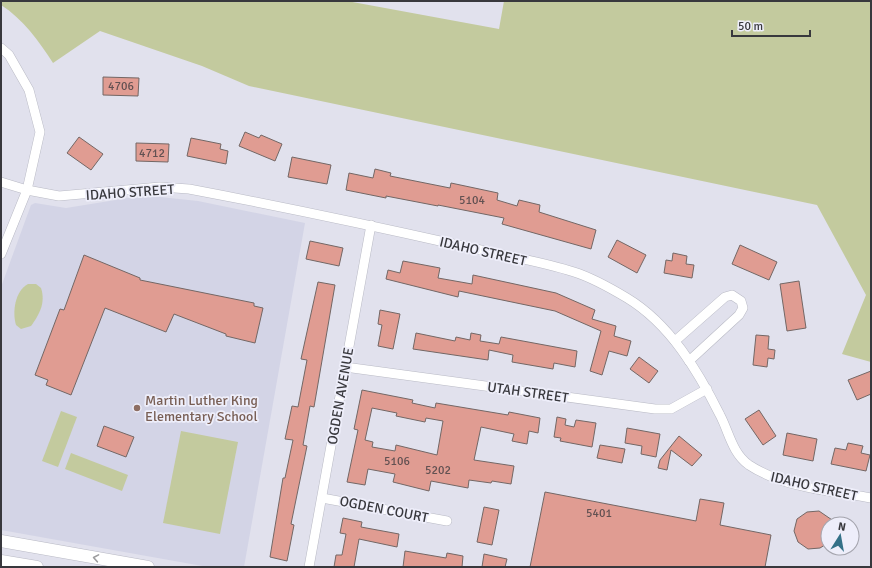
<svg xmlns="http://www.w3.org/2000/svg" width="872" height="568" viewBox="0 0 872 568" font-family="Signika,sans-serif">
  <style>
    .built { fill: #d3d4e6 }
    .green { fill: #c3ca9e }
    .building { fill: #e09c92; stroke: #736765; fill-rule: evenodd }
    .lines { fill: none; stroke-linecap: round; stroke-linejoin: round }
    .street-casing { stroke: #b9bac5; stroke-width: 10 }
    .secondary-casing { stroke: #b9bac5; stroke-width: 13 }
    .street { stroke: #fff; stroke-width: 9 }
    .secondary { stroke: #fff; stroke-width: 12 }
    .oneway { stroke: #9c9c9e }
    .education-dot { fill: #8d6e63; stroke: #eeeefa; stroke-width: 1.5 }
    .labels { text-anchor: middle; stroke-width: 3.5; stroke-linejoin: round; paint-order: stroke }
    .number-label { font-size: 12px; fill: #625152 }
    .street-label { font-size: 14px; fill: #38383d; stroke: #eeeefa }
    .education-label { font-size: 14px; fill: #785e54; stroke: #eeeefa; text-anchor: start }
  </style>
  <rect width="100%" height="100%" fill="#e1e1ed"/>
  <path class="built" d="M160,197L198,201L305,223L244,567H208L1,530V287L31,205L35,203L66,208L128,198Z"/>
  <g class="green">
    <path d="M1,1H347L499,29L504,1H871V362L842,354L866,295L817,205L249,86L202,66L100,31L53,63C39,41 23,19 1,5Z"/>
    <path d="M28,284H36L41,288C46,303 39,315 31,326L21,329L16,325C12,312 15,291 28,284Z"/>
    <path d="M61,411L77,417L58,467L42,461Z"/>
    <path d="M181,431L238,442L220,534L163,523Z"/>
    <path d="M71,453L128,475L122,491L65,469Z"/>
  </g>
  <g class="building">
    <path d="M103,77L139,78L138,96L103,95Z"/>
    <path d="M245,132L259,138L261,135L282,144L275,161L239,146Z"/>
    <path d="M79,137L103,154L91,170L67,153Z"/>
    <path d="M191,138L221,144L220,149L228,151L226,164L187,156Z"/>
    <path d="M136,143L169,144L168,162L136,161Z"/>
    <path d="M292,157L331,165L327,184L288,177Z"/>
    <path d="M375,169L391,173L390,176L450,188L451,183L498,193L497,200L517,206L519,200L540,205L539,212L596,230L591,249L502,224L504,218L438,205V206L386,196V198L346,190L349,173L373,178Z"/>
    <path d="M617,240L646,255L637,273L608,257Z"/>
    <path d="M310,241L343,248L339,266L306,259Z"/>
    <path d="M740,245L777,262L769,280L732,264Z"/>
    <path d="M673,253L687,256L686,264L694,265L692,278L664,273L666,260L672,261Z"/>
    <path d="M84,255L140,278V280L254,303V306L263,308L255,343L226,336V334L174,314L166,332L105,308L71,395L46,385L48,380L35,375L60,309L64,310Z"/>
    <path d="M403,261L440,268L438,278L472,284L473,275L556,293L595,310L592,319L616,326L614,336L631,341L627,356L609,351L602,375L590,371L601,331L555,311L459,291L458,297L386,279L388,270L400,273Z"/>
    <path d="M799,281L806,328L787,331L780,284Z"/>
    <path d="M318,282L335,285L314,407L310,406L303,445L307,446L291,524L294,525L287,561L270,557L283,478H285L293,440L285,439L292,406L298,407L307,360L301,359Z"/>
    <path d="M380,310L400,314L393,349L378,346L382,325L378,324Z"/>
    <path d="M416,333L455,341L456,337L470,340L471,333L481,335L480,341L499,344L501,337L577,351L575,367L554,363L553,369L512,362L513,355L489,350L488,360L413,349Z"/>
    <path d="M756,335L769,336L768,349L775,350L774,359L768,358L767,367L753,365Z"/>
    <path d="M639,357L658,371L649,383L630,369Z"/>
    <path d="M871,371V394L857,400L848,380Z"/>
    <path d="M362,390L413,400L412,403L435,408L436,403L508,415L509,412L540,418L538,433L529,431L527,444L512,441L514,434L481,427L474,460L514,466L511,484L492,481L491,483L469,480L468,488L431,481L429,491L393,482L395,474L368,469L365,485L347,482L358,430L354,429ZM372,408L397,413L396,416L425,422L426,418L443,421L437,455L396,445L395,451L372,447L373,442L365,440Z"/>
    <path d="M759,410L776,436L763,445L745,419Z"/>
    <path d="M557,417L566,419L565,425L574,427L576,420L596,423L592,447L560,441L561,438L554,437Z"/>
    <path d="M104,426L134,437L126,457L97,446Z"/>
    <path d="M627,428L660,434L656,457L641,454L642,446L625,443Z"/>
    <path d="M787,433L817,439L813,461L783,455Z"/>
    <path d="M679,436L702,455L692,466L671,450L667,470L658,468L660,460Z"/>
    <path d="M848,443L863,446L861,453L870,455L866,471L831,464L835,448L846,450Z"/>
    <path d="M600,445L625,449L622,463L597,458Z"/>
    <path d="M545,492L696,521L700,499L724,503L720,525L771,535L765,567H530Z"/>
    <path d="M484,507L499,510L492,545L477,542Z"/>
    <path d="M819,511L838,524H828V543L820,548L808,549L798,542L794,531L797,519L807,512Z"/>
    <path d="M343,518L362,522L361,527L399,534L397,547L359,539L354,567H334L336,555H342L346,534L340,533Z"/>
    <path d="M405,551L446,558L447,553L463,556L462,567H403Z"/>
    <path d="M484,554L507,559L505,567H482Z"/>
  </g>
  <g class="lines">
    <g class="street-casing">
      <g id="street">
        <path d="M1,48L9,55L29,90L40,132L27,190L1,254"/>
        <path d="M1,182L27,190L59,196L160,187L189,189C279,206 369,225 458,245C496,254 536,260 574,272C590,277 612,289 627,298C670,324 698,371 720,415C729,432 732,453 749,465C784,488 831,491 871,498"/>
        <path d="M675,341L725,297L732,295L741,301L743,308L739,315L689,361"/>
        <path d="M345,367L655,409H671L707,389"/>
        <path d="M322,498L447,521"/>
        <path d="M309,567L371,225"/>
      </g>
    </g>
    <g class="secondary-casing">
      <g id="secondary">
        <path d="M1,541L148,567"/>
        <path d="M1,561L37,567"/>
      </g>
    </g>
    <use href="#street" class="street"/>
    <use href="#secondary" class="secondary"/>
  </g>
  <defs><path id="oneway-chevron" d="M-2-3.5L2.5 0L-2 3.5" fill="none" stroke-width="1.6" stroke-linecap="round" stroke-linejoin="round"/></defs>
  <use class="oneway" href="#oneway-chevron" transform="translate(96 558) rotate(-170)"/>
  <circle class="education-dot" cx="137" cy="408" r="4"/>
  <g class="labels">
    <g class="number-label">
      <text x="121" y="90">4706</text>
      <text x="152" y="157">4712</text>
      <text x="472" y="204">5104</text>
      <text x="397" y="465">5106</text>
      <text x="438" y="474">5202</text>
      <text x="599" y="517">5401</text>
    </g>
    <g class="street-label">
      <text transform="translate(130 192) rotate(-4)" y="5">IDAHO STREET</text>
      <text transform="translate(483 251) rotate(13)" y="5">IDAHO STREET</text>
      <text transform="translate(528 392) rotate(8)" y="5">UTAH STREET</text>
      <text transform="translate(340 396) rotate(-80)" y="5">OGDEN AVENUE</text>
      <text transform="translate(814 486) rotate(13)" y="5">IDAHO STREET</text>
      <text transform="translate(384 509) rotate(11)" y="5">OGDEN COURT</text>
    </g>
    <g class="education-label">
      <text x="145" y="405">Martin Luther King<tspan x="145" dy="16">Elementary School</tspan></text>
    </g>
  </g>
  <rect width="872" height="568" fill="none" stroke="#38383d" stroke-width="4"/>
  <g transform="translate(840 536) rotate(11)"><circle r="19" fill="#eeeefa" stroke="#a5a5ae"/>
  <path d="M0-3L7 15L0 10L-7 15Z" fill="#347188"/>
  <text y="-6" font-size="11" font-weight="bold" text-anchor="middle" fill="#38383d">N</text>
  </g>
  <path d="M732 30v6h78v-6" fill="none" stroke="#38383d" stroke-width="2"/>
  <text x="738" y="30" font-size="12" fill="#38383d" stroke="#eeeefa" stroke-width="3" paint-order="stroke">50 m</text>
</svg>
